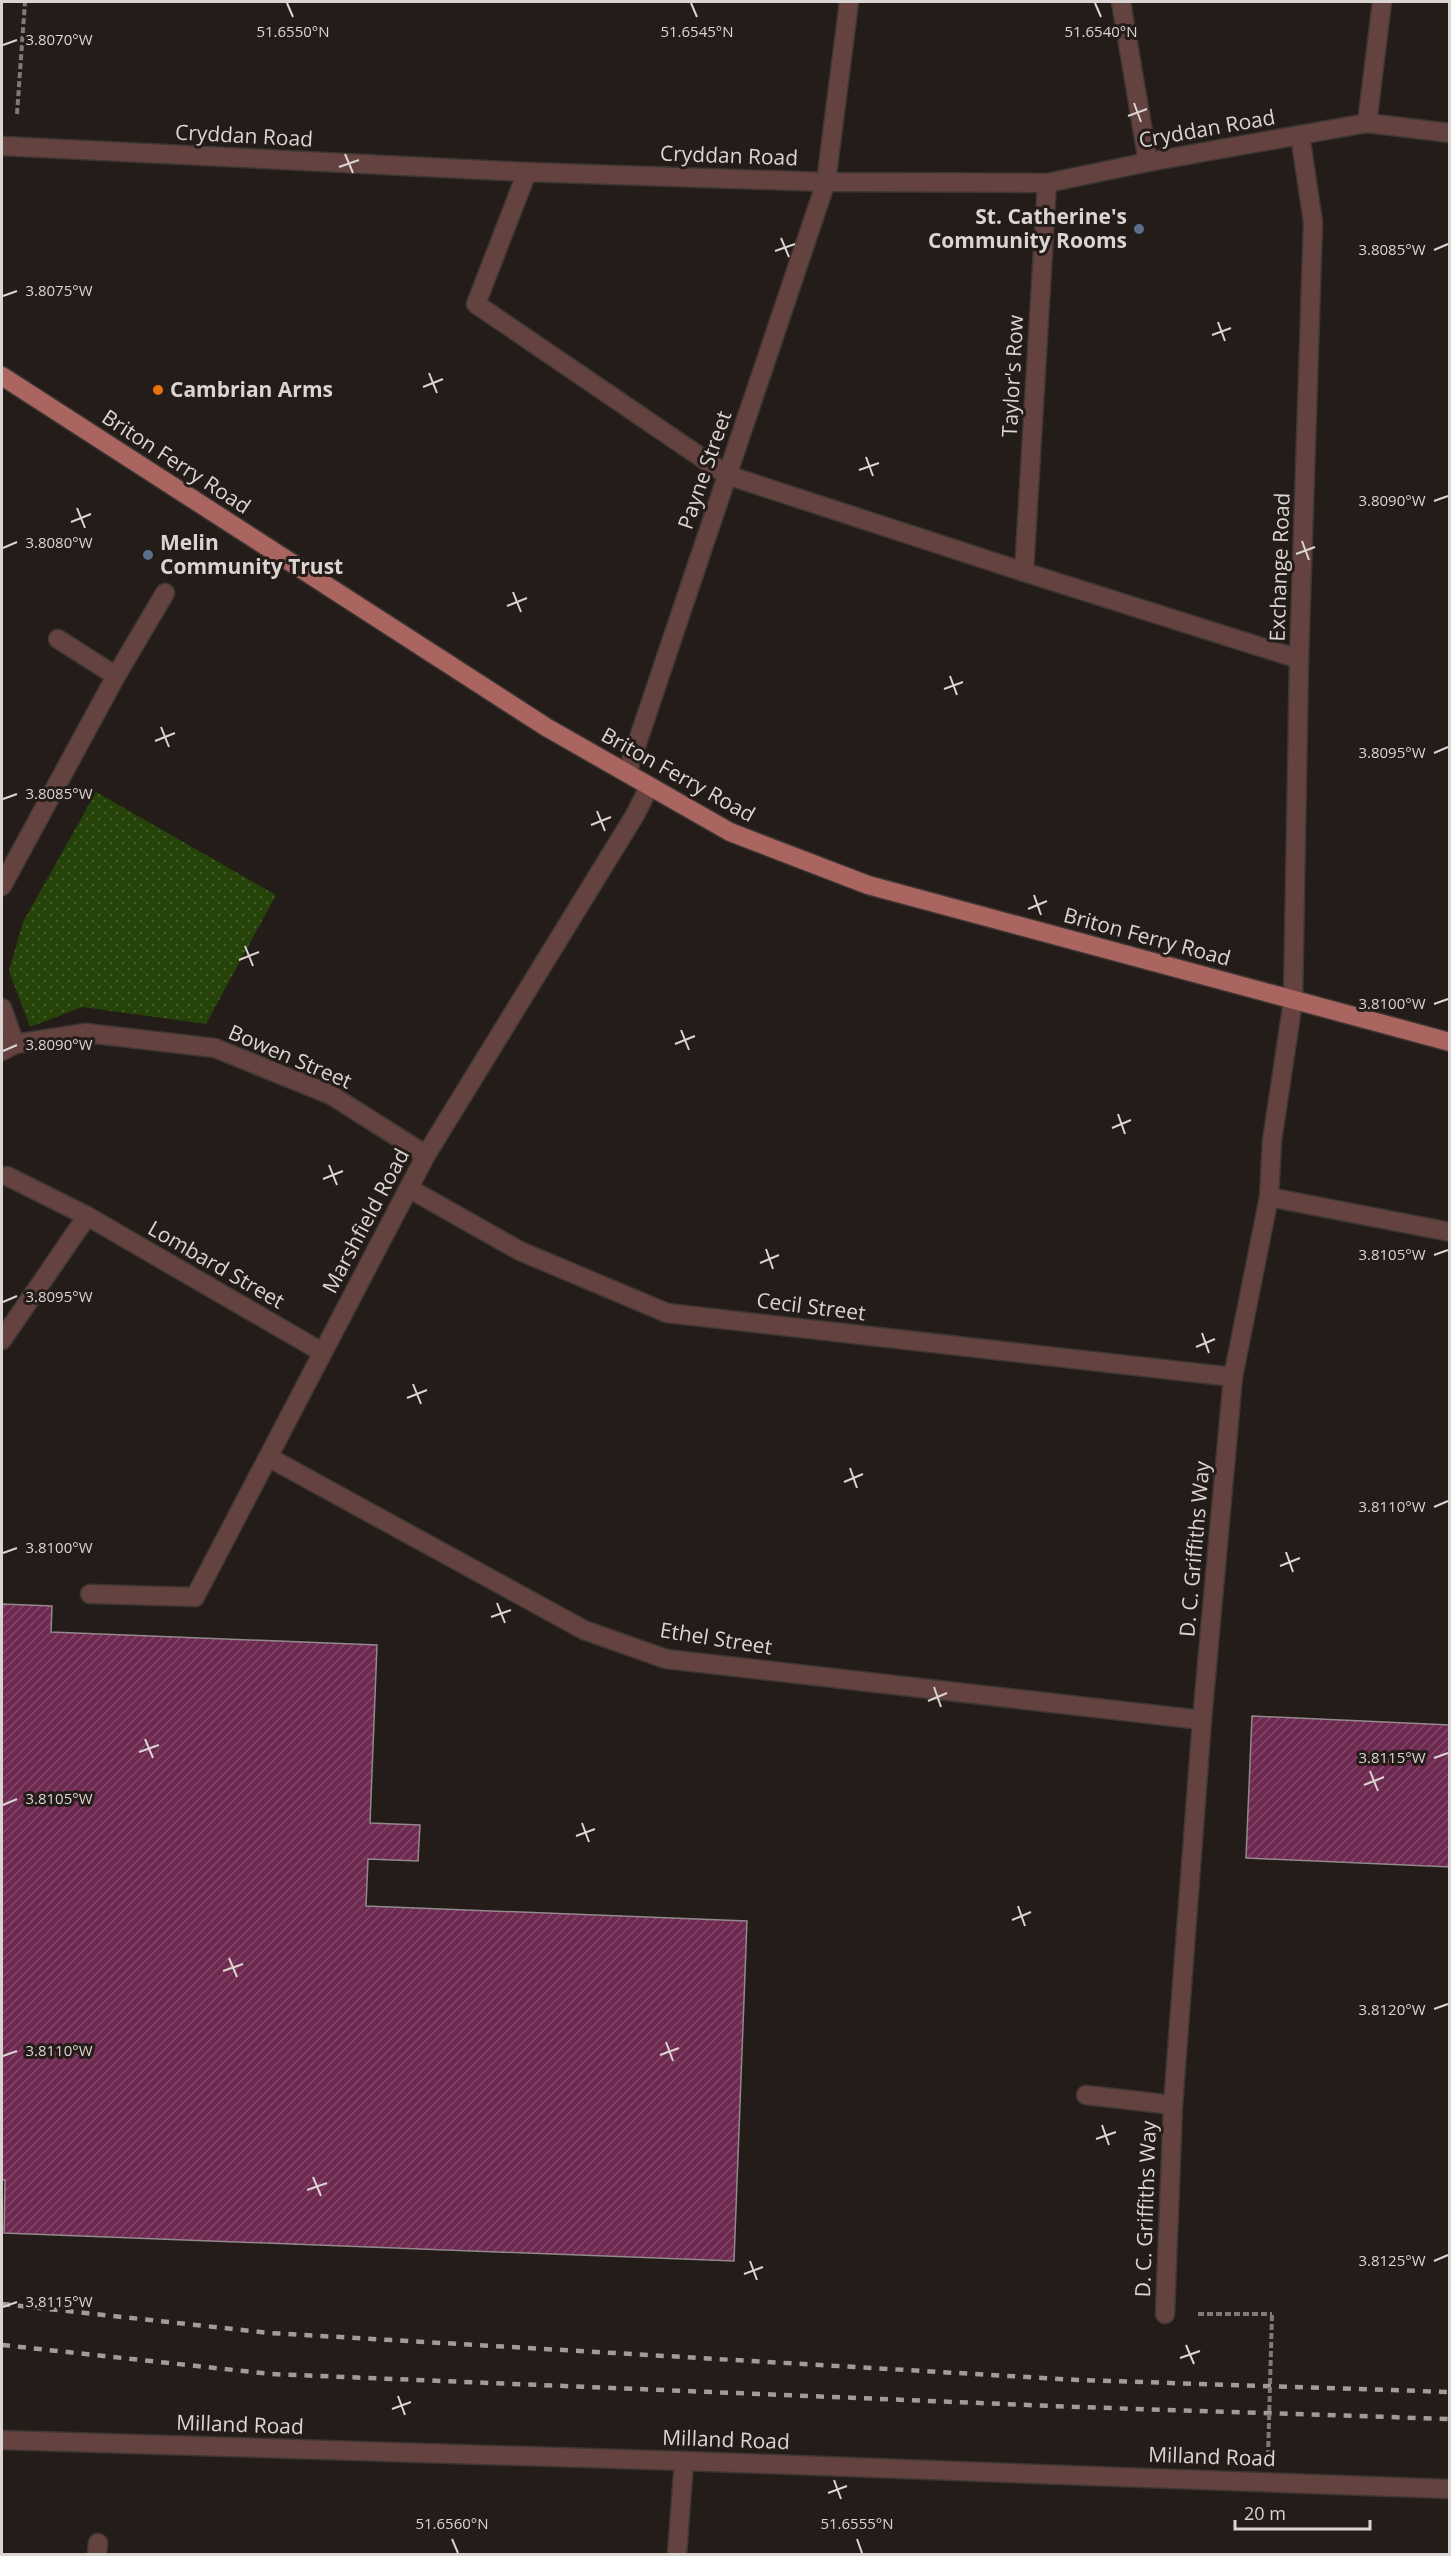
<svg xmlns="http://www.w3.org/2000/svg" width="1451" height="2556" viewBox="0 0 1451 2556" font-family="'Open Sans',sans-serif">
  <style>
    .park { fill: url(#park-dots) }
    .building { fill: url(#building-hatch); stroke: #93888d; stroke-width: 1.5 }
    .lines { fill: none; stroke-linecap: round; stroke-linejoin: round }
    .minor-casing { stroke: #3d3632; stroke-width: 21 }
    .major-casing { stroke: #3d3632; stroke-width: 21 }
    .path { stroke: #807976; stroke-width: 4; stroke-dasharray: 6 3; stroke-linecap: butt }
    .minor { stroke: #644240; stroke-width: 18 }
    .major { stroke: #aa6561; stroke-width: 18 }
    .rail { stroke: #a29b98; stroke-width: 4.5; stroke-dasharray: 8 8; stroke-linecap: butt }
    .path-bridge { stroke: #807976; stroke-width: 4; stroke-dasharray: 6 3; stroke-linecap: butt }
    .ticks { fill: none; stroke: #dad4d2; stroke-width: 2 }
    .service-dot { fill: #5c6f8a; stroke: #241c18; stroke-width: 2 }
    .food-dot { fill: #e8710a; stroke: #241c18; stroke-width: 2 }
    .labels { text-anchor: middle; stroke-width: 6; stroke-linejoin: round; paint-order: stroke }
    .street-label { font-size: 21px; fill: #dad4d2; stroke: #241c18 }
    .poi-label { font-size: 21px; font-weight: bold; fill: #dad4d2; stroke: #241c18; text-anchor: start }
    .ticks-label { font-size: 15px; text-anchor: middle; fill: #dad4d2; stroke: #241c18; stroke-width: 6; stroke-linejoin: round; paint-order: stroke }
  </style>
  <defs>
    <pattern id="park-dots" width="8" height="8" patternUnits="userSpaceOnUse" patternTransform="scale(1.5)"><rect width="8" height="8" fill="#254209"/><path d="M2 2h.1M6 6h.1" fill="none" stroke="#445c2c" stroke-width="1.8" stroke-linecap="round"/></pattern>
    <pattern id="building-hatch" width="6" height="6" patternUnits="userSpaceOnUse" patternTransform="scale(1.5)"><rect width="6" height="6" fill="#6d294f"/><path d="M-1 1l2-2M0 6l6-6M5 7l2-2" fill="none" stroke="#814767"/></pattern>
  </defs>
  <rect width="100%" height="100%" fill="#241c18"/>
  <path class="park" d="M96,792L276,895L206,1024L82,1007L30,1027L9,971L23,922Z"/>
  <g class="building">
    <path d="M2,1604L52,1606L51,1632L377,1645L370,1823L420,1825L418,1861L368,1859L366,1906L747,1921L734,2261L4,2233L5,2180H2Z"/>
    <path d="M1252,1716L1450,1725V1867L1246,1858Z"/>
  </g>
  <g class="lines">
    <g class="minor-casing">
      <g id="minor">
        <path d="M1121,2L1148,162"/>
        <path d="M1367,123L1382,2"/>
        <path d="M2,146L527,172L826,182L1047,183L1148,162L1367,123L1450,133"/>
        <path d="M527,172L476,304L727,475L1024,572L1299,659"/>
        <path d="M1024,572L1047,183"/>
        <path d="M58,639L116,676"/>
        <path d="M627,773L826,182L849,2"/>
        <path d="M2,886L116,676L165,593"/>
        <path d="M2,1008L15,1044"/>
        <path d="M2,1051L15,1044L86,1033L215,1048L331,1095L426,1155"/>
        <path d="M7,1176L87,1216L322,1352"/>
        <path d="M410,1189L520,1251L667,1313L1233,1377"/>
        <path d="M1269,1197L1450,1232"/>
        <path d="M2,1340L87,1216"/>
        <path d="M268,1457L584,1630L666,1659L1202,1720"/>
        <path d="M90,1594L195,1597L426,1155L635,815L649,787"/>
        <path d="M1086,2095L1173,2105"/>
        <path d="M1165,2314L1173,2105L1202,1720L1233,1377L1269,1197L1272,1141L1293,1001L1299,659L1313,222L1300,135"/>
        <path d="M2,2440L684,2461L1450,2489"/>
        <path d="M97,2554L98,2543"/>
        <path d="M677,2554L684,2461"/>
      </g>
    </g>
    <g class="major-casing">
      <path id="major" d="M2,376L546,727L730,832L868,885L1450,1042"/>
    </g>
    <g class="path">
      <path d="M17,114L25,2"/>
      <path d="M1198,2314H1272"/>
    </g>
    <use href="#minor" class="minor"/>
    <use href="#major" class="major"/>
    <g class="rail">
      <path d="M2,2304L270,2333L1078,2380L1450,2392"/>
      <path d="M2,2345L271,2374L1077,2407L1450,2419"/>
    </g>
    <path class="path-bridge" d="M1268,2456L1272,2314"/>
  </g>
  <path class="ticks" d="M287,3L293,17M691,3L697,17M1095,3L1101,17M3,45L17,40M1134,103L1141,122M1128,116L1147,109M345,154L353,173M339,167L359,160M781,238L789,257M1434,250L1448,244M775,251L795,244M3,296L17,291M1218,322L1225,341M1212,335L1231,328M429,373L437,393M423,387L443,379M866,457L873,476M859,470L879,463M1434,501L1448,496M77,508L85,528M71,522L91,514M1302,541L1309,560M3,548L17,542M1296,554L1315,547M513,592L521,612M507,606L527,598M950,676L957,695M944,689L963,682M161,727L169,747M155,741L175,733M1434,753L1448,747M3,799L17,794M597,811L605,831M591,825L611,817M1034,895L1041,915M1028,909L1047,901M245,946L253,966M239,960L259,952M1434,1004L1448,999M681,1030L689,1050M675,1044L695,1036M3,1051L17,1045M1118,1114L1125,1134M1112,1128L1131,1120M329,1165L337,1185M323,1179L343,1171M766,1249L773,1269M1434,1255L1448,1250M760,1263L779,1255M3,1302L17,1296M1202,1333L1209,1353M1196,1347L1215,1339M413,1384L421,1404M407,1398L427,1390M850,1468L857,1488M844,1482L863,1474M1434,1507L1448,1501M1286,1552L1293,1572M3,1553L17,1548M1280,1566L1300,1558M497,1603L505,1623M491,1617L511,1610M934,1687L941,1707M928,1701L947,1693M145,1739L153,1758M139,1752L159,1745M1434,1758L1448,1753M1370,1771L1378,1791M1364,1785L1384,1777M3,1805L17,1799M582,1823L589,1842M576,1836L595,1829M1018,1906L1025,1926M1012,1920L1031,1912M229,1958L237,1977M223,1971L243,1964M1434,2009L1448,2004M666,2042L673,2061M660,2055L679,2048M3,2056L17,2051M1102,2125L1109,2145M1096,2139L1116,2132M313,2177L321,2196M307,2190L327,2183M750,2261L757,2280M1434,2261L1448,2255M744,2274L763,2267M3,2307L17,2302M1186,2345L1194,2364M1180,2358L1200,2351M398,2396L405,2415M392,2409L411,2402M834,2480L841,2499M828,2493L847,2486M452,2539L458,2553M857,2539L862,2553"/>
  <g class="service-dot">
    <circle cx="1139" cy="229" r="6"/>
    <circle cx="148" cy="555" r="6"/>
  </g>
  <circle class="food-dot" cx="158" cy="390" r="6"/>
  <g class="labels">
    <g class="street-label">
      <text transform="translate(1207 129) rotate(-10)" y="7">Cryddan Road</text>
      <text transform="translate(244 136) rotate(3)" y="7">Cryddan Road</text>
      <text transform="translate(729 156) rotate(2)" y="7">Cryddan Road</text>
      <text transform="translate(1013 376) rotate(-87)" y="7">Taylor's Row</text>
      <text transform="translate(176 462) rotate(33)" y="7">Briton Ferry Road</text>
      <text transform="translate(705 470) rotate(-71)" y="7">Payne Street</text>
      <text transform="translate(1280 567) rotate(-88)" y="7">Exchange Road</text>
      <text transform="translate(678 775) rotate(29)" y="7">Briton Ferry Road</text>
      <text transform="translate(1147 937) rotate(15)" y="7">Briton Ferry Road</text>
      <text transform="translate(290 1057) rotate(23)" y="7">Bowen Street</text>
      <text transform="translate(366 1221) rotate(-62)" y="7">Marshfield Road</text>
      <text transform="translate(216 1265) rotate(30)" y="7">Lombard Street</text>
      <text transform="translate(811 1307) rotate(7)" y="7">Cecil Street</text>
      <text transform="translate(1195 1549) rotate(-85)" y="7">D. C. Griffiths Way</text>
      <text transform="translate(716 1639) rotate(9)" y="7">Ethel Street</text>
      <text transform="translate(1146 2209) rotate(-88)" y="7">D. C. Griffiths Way</text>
      <text transform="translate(240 2425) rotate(2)" y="7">Milland Road</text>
      <text transform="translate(726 2440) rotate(2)" y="7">Milland Road</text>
      <text transform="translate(1212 2457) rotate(2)" y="7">Milland Road</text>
    </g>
    <g class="poi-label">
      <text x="1127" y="224" text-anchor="end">St. Catherine's<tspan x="1127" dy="24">Community Rooms</tspan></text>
      <text x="170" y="397">Cambrian Arms</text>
      <text x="160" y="550">Melin<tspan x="160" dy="24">Community Trust</tspan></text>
    </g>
  </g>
  <g class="ticks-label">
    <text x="293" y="37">51.6550°N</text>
    <text x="697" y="37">51.6545°N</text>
    <text x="1101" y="37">51.6540°N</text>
    <text x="59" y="45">3.8070°W</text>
    <text x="1392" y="255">3.8085°W</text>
    <text x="59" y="296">3.8075°W</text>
    <text x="1392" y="506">3.8090°W</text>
    <text x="59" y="548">3.8080°W</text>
    <text x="1392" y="758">3.8095°W</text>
    <text x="59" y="799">3.8085°W</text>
    <text x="1392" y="1009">3.8100°W</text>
    <text x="59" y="1050">3.8090°W</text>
    <text x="1392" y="1260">3.8105°W</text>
    <text x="59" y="1302">3.8095°W</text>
    <text x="1392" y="1512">3.8110°W</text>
    <text x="59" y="1553">3.8100°W</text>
    <text x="1392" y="1763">3.8115°W</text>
    <text x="59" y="1804">3.8105°W</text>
    <text x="1392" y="2015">3.8120°W</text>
    <text x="59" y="2056">3.8110°W</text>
    <text x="1392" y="2266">3.8125°W</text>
    <text x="59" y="2307">3.8115°W</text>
    <text x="452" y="2529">51.6560°N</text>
    <text x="857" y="2529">51.6555°N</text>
  </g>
  <rect width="1451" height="2556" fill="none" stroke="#dad4d2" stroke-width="6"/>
  <path d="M1235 2520v9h135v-9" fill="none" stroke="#dad4d2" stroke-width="3"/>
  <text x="1244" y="2520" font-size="18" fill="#dad4d2" stroke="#241c18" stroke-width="4.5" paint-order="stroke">20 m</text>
</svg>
